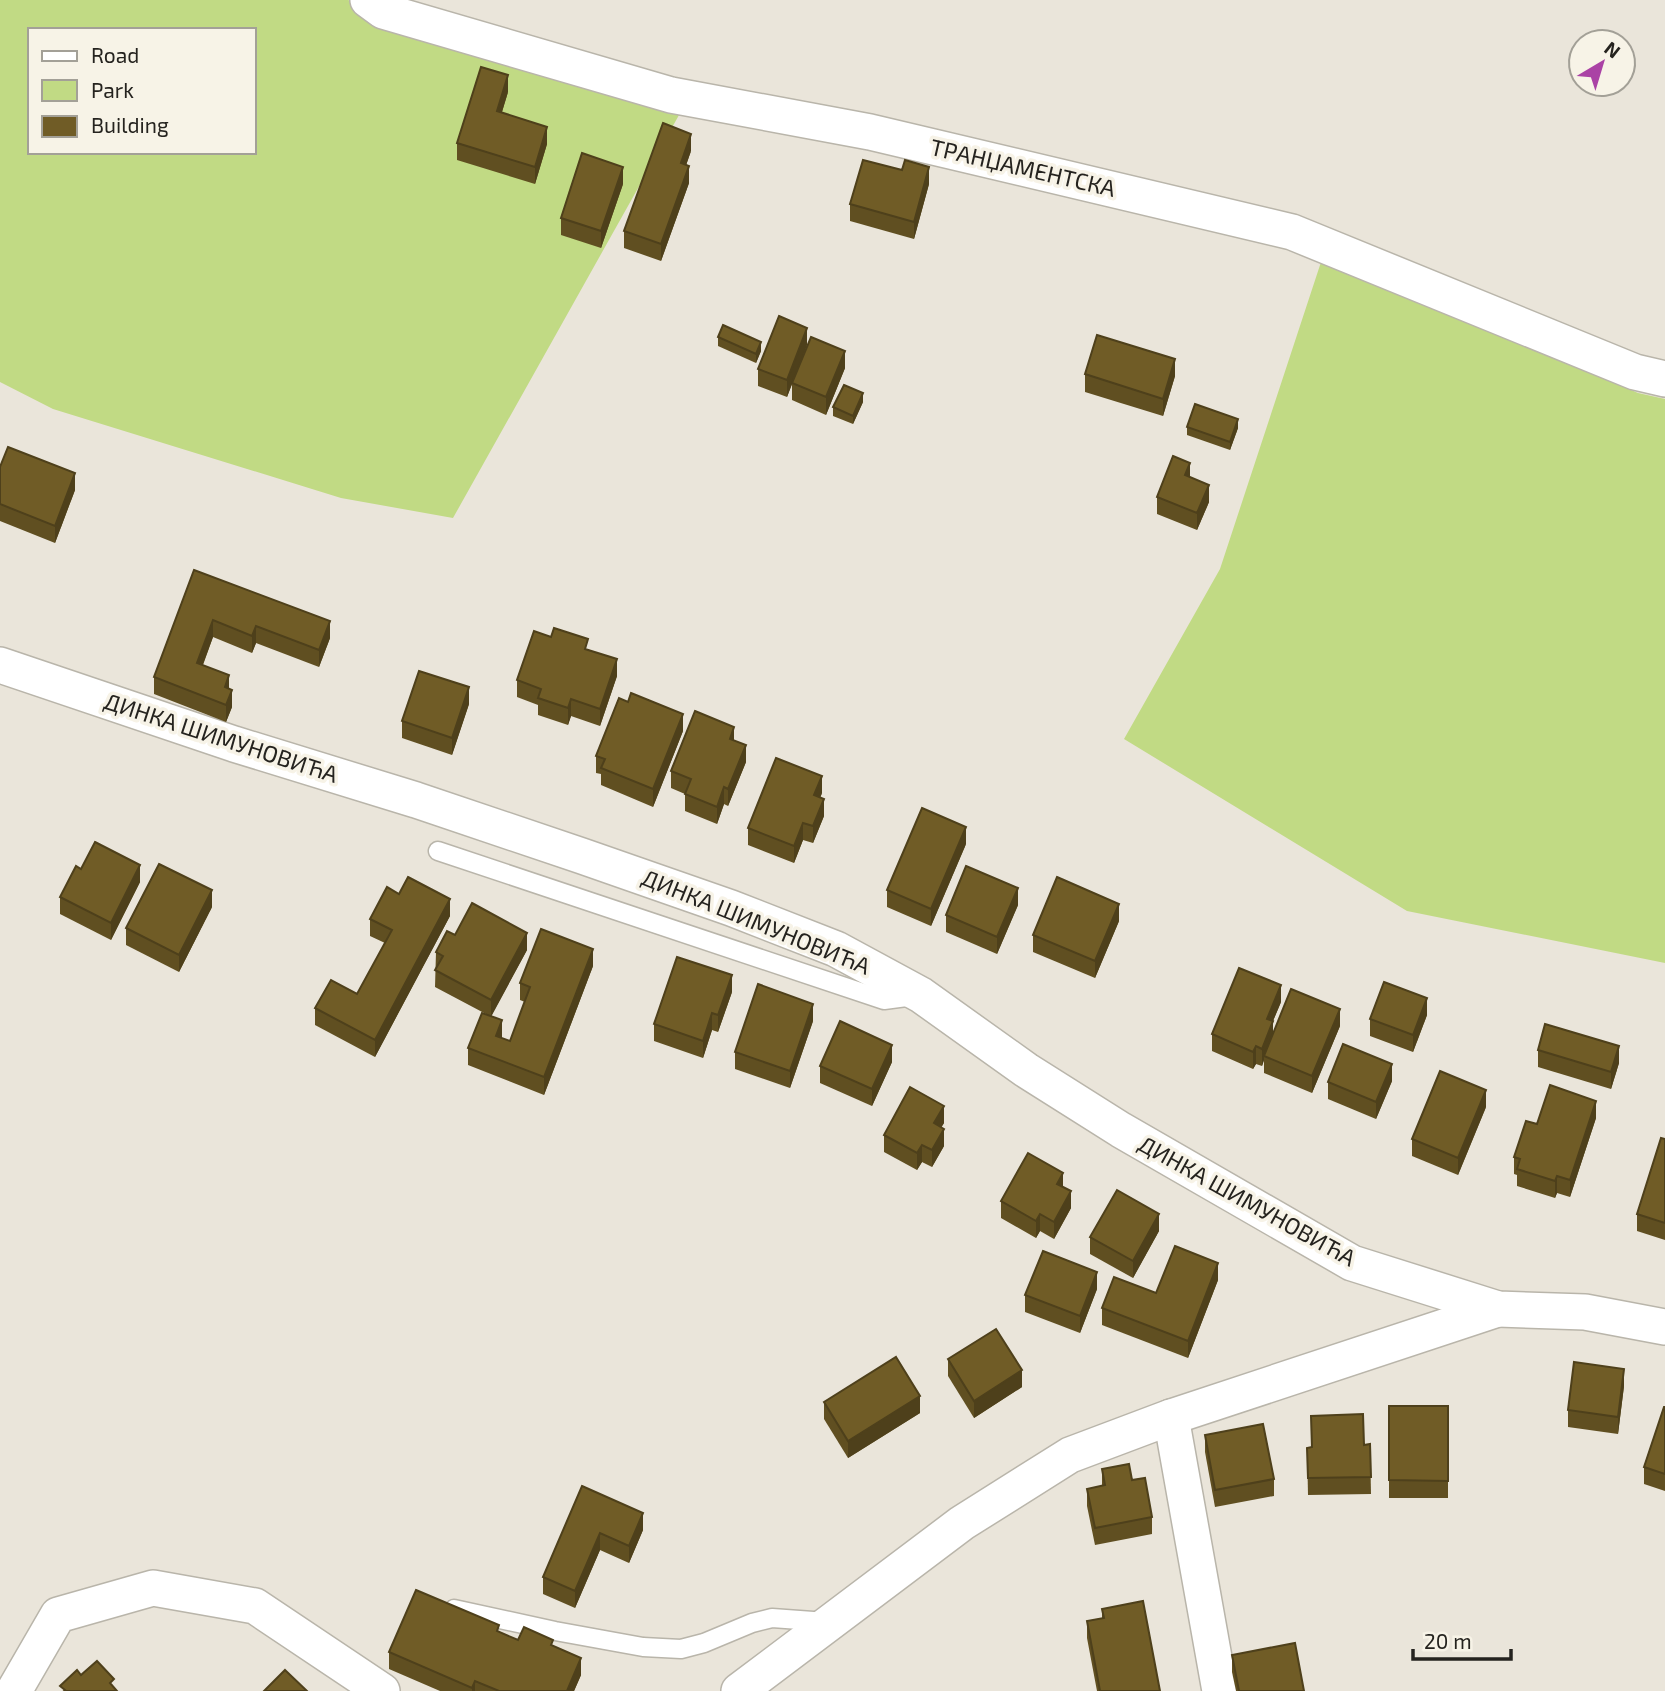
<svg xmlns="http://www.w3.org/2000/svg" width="1665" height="1691" viewBox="0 0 1665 1691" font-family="'Exo 2',sans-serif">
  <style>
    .green { fill: #c1da84; fill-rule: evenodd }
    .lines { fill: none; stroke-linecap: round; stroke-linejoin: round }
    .service-casing { stroke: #b9b5aa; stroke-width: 21 }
    .minor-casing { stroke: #b9b5aa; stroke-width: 38 }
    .service { stroke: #fff; stroke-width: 18 }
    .minor { stroke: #fff; stroke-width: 35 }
    .wall { fill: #604f21 }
    .shaded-wall { fill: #4e401b }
    .building { fill: #705c26; stroke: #4e401b; stroke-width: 2 }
    .labels { text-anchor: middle; stroke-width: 7; stroke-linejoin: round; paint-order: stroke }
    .street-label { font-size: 23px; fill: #25231f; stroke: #f7f3e7 }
  </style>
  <rect width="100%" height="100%" fill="#eae5da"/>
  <g class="green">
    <path d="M0,0H348L688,99L453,518L341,498L53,409L0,382ZM30,30H254V152H30Z"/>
    <path d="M1323,256L1638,393L1665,399V963L1407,911L1124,739L1220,569Z"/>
  </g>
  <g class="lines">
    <g class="service-casing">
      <g id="service">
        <path d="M438,851L884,1000L914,996"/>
        <path d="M454,1609L555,1631L643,1647L681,1649L704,1643L752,1623L772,1618L827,1622"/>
      </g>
    </g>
    <g class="minor-casing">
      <g id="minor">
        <path d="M368,0L383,11L671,95L870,132L1292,232L1635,372L1665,379"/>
        <path d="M0,665L234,744L416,800L582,856L731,908L836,949L921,995L1026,1070L1121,1130L1352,1263L1498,1309L1585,1312L1665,1327"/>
        <path d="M1171,1417L1220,1691"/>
        <path d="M14,1691L58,1615L153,1588L255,1606L382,1691"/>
        <path d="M739,1691L962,1523L1070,1455L1171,1417L1498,1309"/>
      </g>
    </g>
    <use href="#service" class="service"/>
    <use href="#minor" class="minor"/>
  </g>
  <g class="wall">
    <path d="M508,92L502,112L547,144L535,184L457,160V143Z"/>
    <path d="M691,151L686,165L689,183L661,261L624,248V231Z"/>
    <path d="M623,184L601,248L561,235V218Z"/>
    <path d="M929,184L914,239L850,221V204Z"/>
    <path d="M718,337L761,351L756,363L718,346Z"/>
    <path d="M807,345L798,368H845L826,415L792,400V384L787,397L758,386V369Z"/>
    <path d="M1085,374L1175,376L1163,416L1085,392Z"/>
    <path d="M863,402L853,424L833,416V407Z"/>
    <path d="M1187,427L1238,428L1230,450L1187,435Z"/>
    <path d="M0,467L75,490L55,543L0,521Z"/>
    <path d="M1190,477L1209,502L1197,530L1157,514V497Z"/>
    <path d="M194,570L330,638L319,667L256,643L252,653L213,637L203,665L229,689L232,707L226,722L154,694V677Z"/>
    <path d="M588,650L617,676L600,726L571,716L568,725L538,715V705L517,697V680Z"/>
    <path d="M469,704L452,755L402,738V721Z"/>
    <path d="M683,731L653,807L601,785V774L596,773V756Z"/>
    <path d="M734,741L746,762L728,806L724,804L717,824L685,811V794L671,788V771Z"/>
    <path d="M822,793L820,798L824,816L813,843L803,840L794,863L748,845V828Z"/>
    <path d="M966,844L931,926L887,907V890Z"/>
    <path d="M81,869L140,882L111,940L60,914V897Z"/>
    <path d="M399,894L450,916L375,1057L315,1025V1008L357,994L385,943L370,936V919Z"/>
    <path d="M1018,905L997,954L946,932V915Z"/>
    <path d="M212,907L179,972L126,945V928Z"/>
    <path d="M1119,921L1095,978L1033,952V935Z"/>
    <path d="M455,935L527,950L491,1016L502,1038L510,1041L525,1002L520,1000V983L593,966L544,1095L468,1065V1048L486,1014L435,987L436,952Z"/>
    <path d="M732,992L718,1032L712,1030L703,1058L654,1041V1024Z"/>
    <path d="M1281,1002L1273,1021V1035L1340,1026L1312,1093L1264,1073V1060L1262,1066L1256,1064L1253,1069L1212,1051V1034Z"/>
    <path d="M1427,1015L1413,1052L1370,1036V1019Z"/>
    <path d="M813,1021L790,1088L735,1069V1052Z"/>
    <path d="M1538,1050L1619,1063L1611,1089L1538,1067Z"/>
    <path d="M892,1062L872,1106L820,1083V1066Z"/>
    <path d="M1392,1081L1376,1119L1328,1099V1082Z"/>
    <path d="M1486,1107L1458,1175L1412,1156V1139Z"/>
    <path d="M1596,1118L1570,1197L1557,1193L1555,1198L1517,1186V1175L1514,1174V1157L1537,1124Z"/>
    <path d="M944,1123L941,1127L944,1146L932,1167L922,1162L917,1170L884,1152V1135Z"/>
    <path d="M1665,1139V1240L1637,1231V1214Z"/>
    <path d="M1063,1187L1071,1208L1054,1239L1040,1231L1036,1238L1001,1218V1201Z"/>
    <path d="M1159,1231L1133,1278L1090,1254V1237Z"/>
    <path d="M1218,1280L1188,1358L1102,1325V1308L1156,1293Z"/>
    <path d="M1097,1289L1080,1333L1025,1312V1295Z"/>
    <path d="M948,1359L1022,1387L974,1418L948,1376Z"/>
    <path d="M1624,1386L1618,1434L1568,1427V1410Z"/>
    <path d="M824,1402L920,1413L848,1458L824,1419Z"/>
    <rect x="1389" y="1406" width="59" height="92"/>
    <path d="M1665,1407V1491L1644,1484V1467Z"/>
    <path d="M1205,1435L1274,1479V1496L1215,1507L1205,1452Z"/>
    <path d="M1370,1444L1371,1494L1308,1495L1307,1448Z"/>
    <path d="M1102,1469L1152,1517V1534L1095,1545L1087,1506V1489L1102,1486Z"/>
    <path d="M582,1486L643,1530L629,1563L600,1550L575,1608L543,1594V1577Z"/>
    <path d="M1102,1609L1160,1691H1097L1087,1638V1621L1102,1618Z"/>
    <path d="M499,1632L518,1640L553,1646L581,1675L574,1691H440L389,1669V1652Z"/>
    <path d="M1232,1655L1304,1691H1236L1232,1672Z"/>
  </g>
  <g class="shaded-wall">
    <path d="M508,75V92L497,128V111Z"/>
    <path d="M547,127V144L535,184V167Z"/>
    <path d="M691,134V151L681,180V163Z"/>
    <path d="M689,166V183L661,261V244Z"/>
    <path d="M623,167V184L601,248V231Z"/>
    <path d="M929,167V184L914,239V222Z"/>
    <path d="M807,328V345L787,397V380Z"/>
    <path d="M761,342V351L756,363V354Z"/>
    <path d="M845,351V368L826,415V397Z"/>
    <path d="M1175,359V376L1163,416V399Z"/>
    <path d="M863,393V402L853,424V416Z"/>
    <path d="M1238,419V428L1230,450V442Z"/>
    <path d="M1190,463V480L1185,475Z"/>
    <path d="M75,473V490L55,543V526Z"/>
    <path d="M1209,485V502L1197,530V513Z"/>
    <path d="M213,620V637L197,680V663Z"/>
    <path d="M330,621V638L319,667V650Z"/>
    <path d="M256,626V643L252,653V636Z"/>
    <path d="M617,659V676L600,726V709Z"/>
    <path d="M229,675V692L225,687Z"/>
    <path d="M469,687V704L452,755V738Z"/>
    <path d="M232,690V707L226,722V705Z"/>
    <path d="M571,699V716L568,725V708Z"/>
    <path d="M683,714V731L653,807V789Z"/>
    <path d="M734,727V744L730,739Z"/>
    <path d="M746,745V762L728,806V789Z"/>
    <path d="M822,776V793L814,812V795Z"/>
    <path d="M724,787V804L717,824V807Z"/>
    <path d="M824,799V816L813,843V826Z"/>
    <path d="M803,823V840L794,863V846Z"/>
    <path d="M966,827V844L931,926V909Z"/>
    <path d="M140,865V882L111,940V923Z"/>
    <path d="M1018,888V905L997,954V937Z"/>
    <path d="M212,890V907L179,972V955Z"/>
    <path d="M450,899V916L375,1057V1040Z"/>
    <path d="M1119,904V921L1095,978V961Z"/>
    <path d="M527,933V950L491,1017V1000Z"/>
    <path d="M593,949V966L544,1095V1077Z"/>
    <path d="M732,975V992L718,1032V1015Z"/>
    <path d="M1281,985V1002L1273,1021V1038L1264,1056V1060L1262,1066V1049L1267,1019Z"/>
    <path d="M1427,998V1015L1413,1052V1035Z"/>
    <path d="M813,1004V1021L790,1088V1071Z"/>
    <path d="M1340,1009V1026L1312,1093V1076Z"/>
    <path d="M712,1013V1030L703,1058V1041Z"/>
    <path d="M502,1020V1038L496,1053V1036Z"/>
    <path d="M892,1045V1062L872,1106V1089Z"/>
    <path d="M1256,1046V1064L1253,1069V1052Z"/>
    <path d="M1619,1046V1063L1611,1089V1072Z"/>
    <path d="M1392,1064V1081L1376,1119V1102Z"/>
    <path d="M1486,1090V1107L1458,1175V1158Z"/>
    <path d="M1596,1101V1118L1570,1197V1180Z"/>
    <path d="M944,1106V1123L934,1140V1123Z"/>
    <path d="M944,1129V1146L932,1167V1150Z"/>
    <path d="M922,1145V1162L917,1170V1153Z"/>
    <path d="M1063,1173V1190L1057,1184Z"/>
    <path d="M1557,1176V1193L1555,1198V1181Z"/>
    <path d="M1071,1191V1208L1054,1239V1222Z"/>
    <path d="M1040,1214V1231L1036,1238V1221Z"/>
    <path d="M1159,1214V1231L1133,1278V1261Z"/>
    <path d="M1218,1263V1280L1188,1358V1341Z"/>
    <path d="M1097,1272V1289L1080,1333V1316Z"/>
    <path d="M1624,1369V1386L1618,1434V1417Z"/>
    <path d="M1022,1370V1387L974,1418V1401Z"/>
    <path d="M920,1396V1413L848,1458V1441Z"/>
    <path d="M643,1513V1530L629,1563V1546Z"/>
    <path d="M600,1533V1550L575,1608V1591Z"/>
    <path d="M581,1658V1675L574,1691H567Z"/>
    <path d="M475,1681V1691H472V1688Z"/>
  </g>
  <g class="building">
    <path d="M481,67L508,75L497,111L547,127L535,167L457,143Z"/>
    <path d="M663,123L691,134L681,163L689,166L661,244L624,231Z"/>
    <path d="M582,153L623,167L601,231L561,218Z"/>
    <path d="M863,160L902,170L905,160L929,167L914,222L850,204Z"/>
    <path d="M779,316L807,328L787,380L758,369Z"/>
    <path d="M723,325L761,342L756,354L718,337Z"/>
    <path d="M1097,335L1175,359L1163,399L1085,374Z"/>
    <path d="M811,337L845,351L826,397L792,383Z"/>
    <path d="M844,385L863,393L853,416L833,407Z"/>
    <path d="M1195,404L1238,419L1230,442L1187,427Z"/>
    <path d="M8,447L75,473L55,526L0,504V467Z"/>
    <path d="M1173,456L1190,463L1185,475L1209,485L1197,513L1157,497Z"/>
    <path d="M194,570L330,621L319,650L256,626L252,636L213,620L197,663L229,675L225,687L232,690L226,705L154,677Z"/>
    <path d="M554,628L588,639L585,649L617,659L600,709L571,699L568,708L538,698L541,689L517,680L534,631L551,637Z"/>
    <path d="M419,671L469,687L452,738L402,721Z"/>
    <path d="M631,693L683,714L653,789L601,768L605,759L596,756L619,698L628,702Z"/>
    <path d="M695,711L734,727L730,739L746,745L728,789L724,787L717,807L685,794L691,779L671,771Z"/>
    <path d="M776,758L822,776L814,795L824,799L813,826L803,823L794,846L748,828Z"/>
    <path d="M922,808L966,827L931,909L887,890Z"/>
    <path d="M95,842L140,865L111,923L60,897L76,866L81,869Z"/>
    <path d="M159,864L212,890L179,955L126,928Z"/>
    <path d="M966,866L1018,888L997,937L946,915Z"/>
    <path d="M408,877L450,899L375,1040L315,1008L331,980L357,994L392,930L370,919L387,887L399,894Z"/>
    <path d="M1057,877L1119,904L1095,961L1033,935Z"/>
    <path d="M472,903L527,933L491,1000L435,970L443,956L436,952L447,931L455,935Z"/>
    <path d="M541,929L593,949L544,1077L468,1048L482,1013L502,1020L496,1036L510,1041L530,987L520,983Z"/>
    <path d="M677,957L732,975L718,1015L712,1013L703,1041L654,1024Z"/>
    <path d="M1239,968L1281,985L1267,1019L1273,1021L1262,1049L1256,1046L1253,1052L1212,1034Z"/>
    <path d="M1384,982L1427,998L1413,1035L1370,1019Z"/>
    <path d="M758,984L813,1004L790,1071L735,1052Z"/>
    <path d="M1291,989L1340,1009L1312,1076L1264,1056Z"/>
    <path d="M840,1021L892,1045L872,1089L820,1066Z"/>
    <path d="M1545,1024L1619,1046L1611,1072L1538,1050Z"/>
    <path d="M1343,1044L1392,1064L1376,1102L1328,1082Z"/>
    <path d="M1440,1071L1486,1090L1458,1158L1412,1139Z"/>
    <path d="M1550,1085L1596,1101L1570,1180L1557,1176L1555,1181L1517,1169L1520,1159L1514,1157L1526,1121L1537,1124Z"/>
    <path d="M910,1087L944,1106L934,1123L944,1129L932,1150L922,1145L917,1153L884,1135Z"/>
    <path d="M1661,1138L1665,1139V1223L1637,1214Z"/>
    <path d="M1028,1153L1063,1173L1057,1184L1071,1191L1054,1222L1040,1214L1036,1221L1001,1201Z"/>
    <path d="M1117,1190L1159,1214L1133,1261L1090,1237Z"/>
    <path d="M1175,1246L1218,1263L1188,1341L1102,1308L1114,1277L1156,1293Z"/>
    <path d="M1043,1251L1097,1272L1080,1316L1025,1295Z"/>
    <path d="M996,1329L1022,1370L974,1401L948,1359Z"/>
    <path d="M896,1357L920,1396L848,1441L824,1402Z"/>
    <path d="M1574,1362L1624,1369L1618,1417L1568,1410Z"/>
    <path d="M1389,1406H1448V1481L1389,1480Z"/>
    <path d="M1664,1407H1665V1474L1644,1467Z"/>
    <path d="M1363,1414L1364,1445L1370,1444L1371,1477L1308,1478L1307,1448L1312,1447L1311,1416Z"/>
    <path d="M1263,1424L1274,1479L1215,1490L1205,1435Z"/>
    <path d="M1129,1464L1132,1480L1145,1478L1152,1517L1095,1528L1087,1489L1105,1485L1102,1469Z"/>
    <path d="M582,1486L643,1513L629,1546L600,1533L575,1591L543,1577Z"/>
    <path d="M416,1590L499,1625L497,1631L518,1640L524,1627L553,1640L551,1645L581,1658L567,1691H499L475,1681L472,1688L389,1652Z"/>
    <path d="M1143,1601L1160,1691H1100L1087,1621L1104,1618L1102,1609Z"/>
    <path d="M1295,1643L1304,1691H1239L1232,1655Z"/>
    <path d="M97,1661L114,1679L110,1683L117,1691H64L65,1690L60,1686L77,1670L81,1675Z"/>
    <path d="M285,1670L307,1691H264Z"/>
  </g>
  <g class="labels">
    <g class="street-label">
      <text transform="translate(1023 168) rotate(13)" y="8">ТРАНЏАМЕНТСКА</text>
      <text transform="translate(221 738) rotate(18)" y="8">ДИНКА ШИМУНОВИЋА</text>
      <text transform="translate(756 922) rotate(22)" y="8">ДИНКА ШИМУНОВИЋА</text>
      <text transform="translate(1247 1201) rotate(29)" y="8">ДИНКА ШИМУНОВИЋА</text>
    </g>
  </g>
  <rect x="28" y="28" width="228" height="126" fill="#f7f3e7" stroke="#a3a097" stroke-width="2"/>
  <rect x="42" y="51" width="35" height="10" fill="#ffffff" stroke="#a3a097" stroke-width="2"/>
  <text x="91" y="63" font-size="21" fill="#25231f">Road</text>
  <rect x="42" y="80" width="35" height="21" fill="#c1da84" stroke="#a3a097" stroke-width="2"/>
  <text x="91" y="98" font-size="21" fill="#25231f">Park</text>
  <rect x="42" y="116" width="35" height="21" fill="#705c26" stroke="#a3a097" stroke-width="2"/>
  <text x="91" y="133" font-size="21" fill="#25231f">Building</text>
  <g transform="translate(1602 63) rotate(38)"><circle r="33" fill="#f7f3e7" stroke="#a3a097" stroke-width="2"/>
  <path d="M0-5L12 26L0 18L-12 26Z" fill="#aa42a5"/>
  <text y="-10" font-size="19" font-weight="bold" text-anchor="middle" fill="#25231f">N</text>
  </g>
  <path d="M1413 1649v10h98v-10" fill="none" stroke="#25231f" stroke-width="3.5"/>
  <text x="1424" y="1649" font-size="21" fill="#25231f" stroke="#f7f3e7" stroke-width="5" paint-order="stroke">20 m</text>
</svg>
